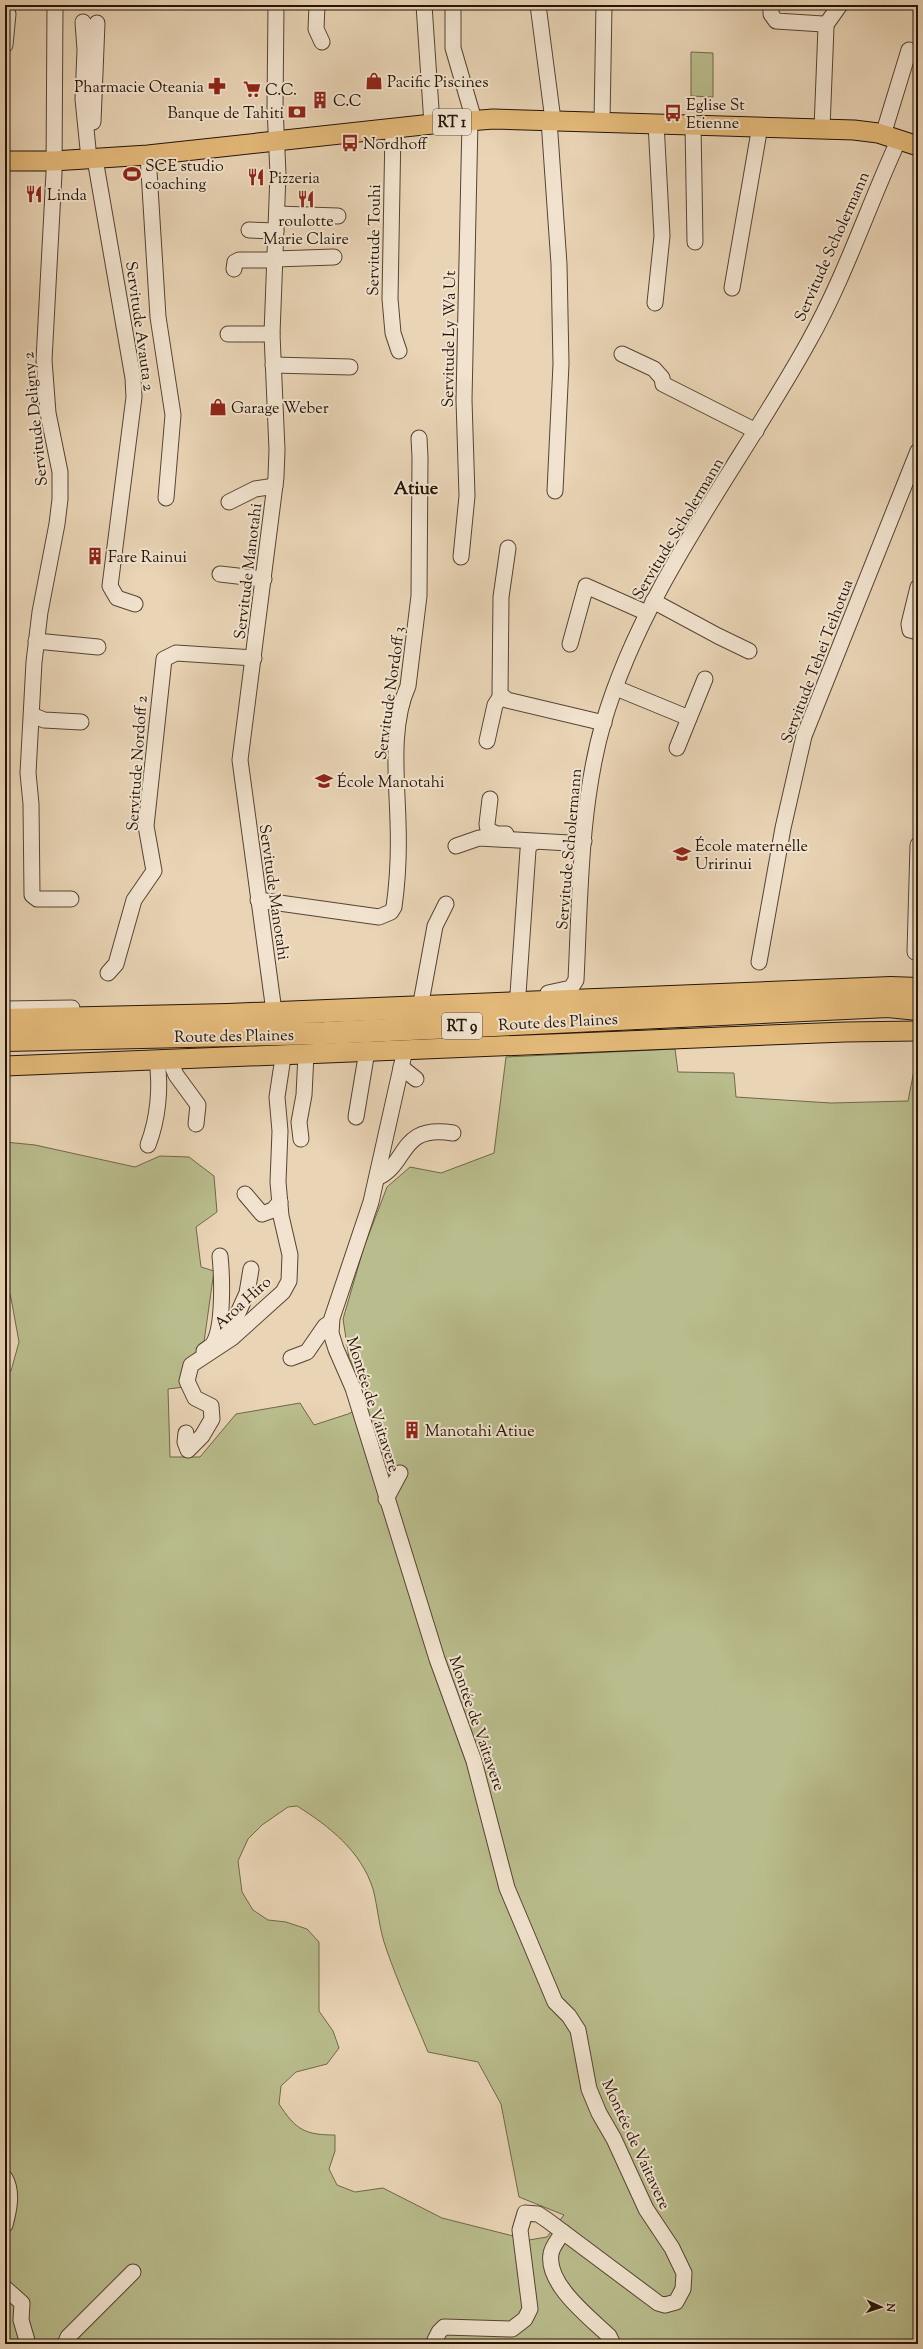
<svg xmlns="http://www.w3.org/2000/svg" width="923" height="2349" viewBox="0 0 923 2349" font-family="'Sorts Mill Goudy',serif">
  <style>
    .green { fill: #b9bc8c; stroke: #6f6849; fill-rule: evenodd }
    .lines { fill: none; stroke-linecap: round; stroke-linejoin: round }
    .minor-casing { stroke: #564432; stroke-width: 17 }
    .major-casing { stroke: #251406; stroke-width: 21 }
    .highway-casing { stroke: #251406; stroke-width: 24 }
    .minor { stroke: #f1e3cf; stroke-width: 15 }
    .major { stroke: #e4ba7a; stroke-width: 19 }
    .highway { stroke: #e4ba7a; stroke-width: 22 }
    .labels { text-anchor: middle; stroke-width: 4; stroke-linejoin: round; paint-order: stroke }
    .shield { fill: #f1e3cf; stroke: #625242; stroke-width: 1 }
    .shield-label { font-size: 15px; font-weight: bold; fill: #251406 }
    .poi-label { font-size: 16px; fill: #251406; stroke: #f1e3cf; text-anchor: start }
    .street-label { font-size: 16px; fill: #251406; stroke: #f1e3cf }
    .quarter-label { font-size: 18px; font-weight: bold; fill: #251406; stroke: #f1e3cf }
  </style>
  <rect width="100%" height="100%" fill="#e9d4b5"/>
  <filter id="stains"><feTurbulence type="fractalNoise" baseFrequency=".005" numOctaves="4"/><feColorMatrix values="0 0 0 0 .2 0 0 0 0 .09 0 0 0 0 .02 0 0 0 .5 -.17"/></filter>
  <radialGradient id="worn" r=".72"><stop offset=".6" stop-color="#630" stop-opacity="0"/><stop offset="1" stop-color="#630" stop-opacity=".3"/></radialGradient>
  <g class="green">
    <path d="M691,52L713,53V97L691,96Z"/>
    <path d="M675,1049L678,1072L734,1073L736,1097L831,1103L908,1101L918,1050V2344H5V1372L11,1371L19,1342L11,1298L5,1279V1142L35,1145L135,1167L160,1156L189,1157L214,1176L217,1212L196,1227L201,1267L214,1271L203,1349L192,1386L168,1389L170,1457H200L236,1414L300,1403L314,1425L348,1414L372,1402L349,1358L343,1319L364,1247L387,1187L410,1167L441,1173L494,1153L506,1057ZM297,1806C329,1826 361,1851 373,1889C378,1908 379,1929 386,1948C398,1983 414,2018 428,2052L478,2062L501,2104L519,2197L564,2215L547,2237L529,2240L442,2218L383,2188L355,2192L337,2185L329,2169L335,2151V2135C305,2135 296,2130 279,2104L281,2086L296,2072L327,2064L339,2048L333,2031L319,2011V1942L307,1929L286,1922L268,1920L253,1910L242,1892L238,1861L248,1839L262,1825L288,1807Z"/>
  </g>
  <g class="lines">
    <g class="minor-casing">
      <g id="minor">
        <path d="M55,5L54,173L44,360L48,413L60,472V499L57,524L40,612L34,662L28,773L31,804L32,895L37,899H71"/>
        <path d="M317,5L316,29L322,42"/>
        <path d="M424,5L432,124"/>
        <path d="M453,5V48L474,120"/>
        <path d="M538,5L553,120"/>
        <path d="M771,5V14L776,21L823,24L826,27L822,128"/>
        <path d="M83,22L85,50L83,99L89,159"/>
        <path d="M825,26L840,5"/>
        <path d="M5,45L8,14"/>
        <path d="M549,120L559,264L561,364L555,491"/>
        <path d="M602,121L604,5"/>
        <path d="M93,122L97,23"/>
        <path d="M693,124L695,242"/>
        <path d="M393,128L390,299L393,333L399,351"/>
        <path d="M883,135L909,50"/>
        <path d="M148,155L158,317L173,415L166,498"/>
        <path d="M95,159L133,378L134,397L110,586L117,598L135,604"/>
        <path d="M277,214L338,216"/>
        <path d="M249,230L276,231"/>
        <path d="M275,259L334,257"/>
        <path d="M234,269L235,262L239,260H275"/>
        <path d="M732,288L760,126"/>
        <path d="M655,303L662,236L656,123"/>
        <path d="M228,334H272"/>
        <path d="M622,354L654,369L662,378L663,384L756,431"/>
        <path d="M273,365L350,367"/>
        <path d="M229,502L255,489L275,486"/>
        <path d="M508,548L501,597L500,694L507,700L604,723"/>
        <path d="M461,557L467,496L464,400L470,121"/>
        <path d="M220,574L264,579"/>
        <path d="M918,587L909,624L910,630L918,632"/>
        <path d="M653,601L718,636L749,651"/>
        <path d="M36,641L98,647"/>
        <path d="M570,644L586,586L647,613"/>
        <path d="M616,688L689,718"/>
        <path d="M32,715L44,720L81,722"/>
        <path d="M487,741L495,705L501,696"/>
        <path d="M677,748L705,679"/>
        <path d="M490,799L487,824L488,830L497,834H506"/>
        <path d="M456,846L479,838L569,843L584,841"/>
        <path d="M258,900L379,917L391,912L394,907C398,879 399,850 398,822C397,779 390,726 408,686L419,596L420,457L419,438"/>
        <path d="M915,952L918,845"/>
        <path d="M759,962L783,828L804,736L918,451"/>
        <path d="M108,973L116,964L134,900L154,871L146,826L164,659L176,653L254,658"/>
        <path d="M548,993L571,988L576,980C580,897 580,804 603,724C643,586 740,466 809,341C845,277 868,206 899,139"/>
        <path d="M518,994L528,850L530,844L535,842"/>
        <path d="M422,997L435,926L446,904"/>
        <path d="M273,1004L240,760L276,477L277,450L272,334L278,174L275,107L276,5"/>
        <path d="M5,1009L72,1008"/>
        <path d="M405,1050L371,1202L332,1318L331,1333L336,1349L353,1388L437,1659L474,1761L507,1888L555,2002L569,2016L578,2030L589,2089L599,2113L614,2139L646,2209L672,2248L684,2273L683,2289L676,2302L665,2305L658,2303L547,2220L538,2214L525,2213L520,2230L530,2309L525,2319L512,2329L444,2327L439,2332L435,2340L436,2344"/>
        <path d="M170,1061L176,1075L198,1105L196,1124"/>
        <path d="M401,1067L416,1079"/>
        <path d="M356,1117L367,1051"/>
        <path d="M301,1139L299,1122L304,1095L306,1054"/>
        <path d="M148,1145C158,1119 161,1088 157,1061"/>
        <path d="M377,1178C409,1164 398,1124 453,1133"/>
        <path d="M245,1194L262,1214L273,1210L280,1202"/>
        <path d="M231,1337L229,1333L247,1293L251,1269"/>
        <path d="M204,1351C206,1349 211,1347 213,1344C224,1328 222,1275 220,1256"/>
        <path d="M291,1358L307,1352L325,1326L331,1322"/>
        <path d="M186,1433L185,1442L188,1450L202,1436L212,1419L211,1406L195,1398L187,1381L191,1365L232,1338L283,1292L289,1281L290,1255L281,1216L278,1182L280,1131L277,1097L282,1064L280,1055"/>
        <path d="M386,1499L400,1473"/>
        <path d="M5,2178C13,2192 9,2210 5,2225"/>
        <path d="M563,2232C559,2239 552,2246 551,2254C546,2284 589,2317 609,2336L613,2344"/>
        <path d="M5,2288L22,2303L21,2320L28,2344"/>
        <path d="M65,2344L68,2337L133,2272"/>
      </g>
    </g>
    <g class="major-casing">
      <g id="major">
        <path d="M5,161H53L148,155L432,124L493,119L854,130L878,133L918,146"/>
        <path d="M5,1066L845,1032L918,1031"/>
      </g>
    </g>
    <g class="highway-casing">
      <g id="highway">
        <path d="M5,1020L228,1015L891,988L918,989"/>
        <path d="M5,1040L325,1033L888,1006L918,1009"/>
      </g>
    </g>
    <use href="#minor" class="minor"/>
    <use href="#major" class="major"/>
    <use href="#highway" class="highway"/>
  </g>
  <defs>
    <g id="shop-bare" transform="scale(1.38)"><path d="M-5-2.5h2.3a2.7 3.5 0 0 1 5.4 0H5L5.5 6h-11ZM-1.5-2.5h3a1.5 2.3 0 0 0-3 0Z" fill="#8f2418" stroke="#f1e3cf" stroke-width="2.5" paint-order="stroke"/></g>
    <g id="pharmacy-bare" transform="scale(1.38)"><path d="M-2-6h4v4h4v4h-4v4h-4v-4h-4v-4h4Z" fill="#8f2418" stroke="#f1e3cf" stroke-width="2.5" paint-order="stroke"/></g>
    <g id="supermarket-bare" transform="scale(1.38)"><path d="M-6-5.5h2.5l.6 2H6L4.5 2H-2.5L-4.4-4H-6ZM-1.5 3.2a1.3 1.3 0 1 0 .1 0ZM3 3.2a1.3 1.3 0 1 0 .1 0Z" fill="#8f2418" stroke="#f1e3cf" stroke-width="2.5" paint-order="stroke"/></g>
    <g id="building-bare" transform="scale(1.38)"><path d="M-4-6H4V6H1V3H-1V6H-4ZM-2.5-4.3h1.7v1.8h-1.7ZM.8-4.3h1.7v1.8H.8ZM-2.5-1h1.7V.8h-1.7ZM.8-1h1.7V.8H.8Z" fill="#8f2418" stroke="#f1e3cf" stroke-width="2.5" paint-order="stroke"/></g>
    <g id="bank-bare" transform="scale(1.38)"><path d="M-6-4H6V4H-6ZM0-2.3a2.3 2.3 0 1 0 0 4.6a2.3 2.3 0 1 0 0-4.6Z" fill="#8f2418" stroke="#f1e3cf" stroke-width="2.5" paint-order="stroke"/></g>
    <g id="bus-bare" transform="scale(1.38)"><path d="M-5-6H5V4H4V6H2V4H-2V6H-4V4H-5ZM-3.5-4V0h7V-4ZM-3.5 1.2v1.5H-2V1.2ZM2 1.2v1.5H3.5V1.2Z" fill="#8f2418" stroke="#f1e3cf" stroke-width="2.5" paint-order="stroke"/></g>
    <g id="stadium-bare" transform="scale(1.38)"><path d="M0-5a6.5 5 0 1 0 0 10a6.5 5 0 1 0 0-10ZM-3.5-1.8h7v3.6h-7Z" fill="#8f2418" stroke="#f1e3cf" stroke-width="2.5" paint-order="stroke"/></g>
    <g id="restaurant-bare" transform="scale(1.38)"><path d="M-5-6h1v4h1v-4h1v4h1v-4h1v5L-1.5 .5V6h-2V.5L-5-1ZM5-6V6H3V1.5H1.5Q1.5-4 5-6Z" fill="#8f2418" stroke="#f1e3cf" stroke-width="2.5" paint-order="stroke"/></g>
    <g id="school-bare" transform="scale(1.38)"><path d="M0-5L7-2L0 1L-7-2ZM-4 1L0 2.5L4 1V4Q0 6-4 4Z" fill="#8f2418" stroke="#f1e3cf" stroke-width="2.5" paint-order="stroke"/></g>
  </defs>
  <g fill-rule="evenodd">
    <use href="#shop-bare" x="374" y="81"/>
    <use href="#pharmacy-bare" x="217" y="86"/>
    <use href="#supermarket-bare" x="252" y="89"/>
    <use href="#building-bare" x="320" y="100"/>
    <use href="#bank-bare" x="297" y="112"/>
    <use href="#bus-bare" x="673" y="113"/>
    <use href="#bus-bare" x="350" y="143"/>
    <use href="#stadium-bare" x="132" y="174"/>
    <use href="#restaurant-bare" x="256" y="177"/>
    <use href="#restaurant-bare" x="34" y="194"/>
    <use href="#restaurant-bare" x="306" y="199"/>
    <use href="#shop-bare" x="218" y="407"/>
    <use href="#building-bare" x="95" y="556"/>
    <use href="#school-bare" x="324" y="781"/>
    <use href="#school-bare" x="682" y="854"/>
    <use href="#building-bare" x="412" y="1430"/>
  </g>
  <g class="labels">
    <g class="shield">
      <rect x="433" y="109" width="38" height="26" rx="3"/>
      <rect x="442" y="1013" width="40" height="26" rx="3"/>
    </g>
    <g class="shield-label">
      <text x="452" y="127">RT 1</text>
      <text x="462" y="1031">RT 9</text>
    </g>
    <g class="poi-label">
      <text x="387" y="87">Pacific Piscines</text>
      <text x="204" y="92" text-anchor="end">Pharmacie Oteania</text>
      <text x="265" y="95">C.C.</text>
      <text x="333" y="106">C.C</text>
      <text x="686" y="110">Eglise St<tspan x="686" dy="18">Etienne</tspan></text>
      <text x="284" y="118" text-anchor="end">Banque de Tahiti</text>
      <text x="363" y="149">Nordhoff</text>
      <text x="145" y="171">SCE studio<tspan x="145" dy="18">coaching</tspan></text>
      <text x="269" y="183">Pizzeria</text>
      <text x="47" y="200">Linda</text>
      <text x="306" y="226" text-anchor="middle">roulotte<tspan x="306" dy="18">Marie Claire</tspan></text>
      <text x="231" y="413">Garage Weber</text>
      <text x="108" y="562">Fare Rainui</text>
      <text x="337" y="787">École Manotahi</text>
      <text x="695" y="851">École maternelle<tspan x="695" dy="18">Uririnui</tspan></text>
      <text x="425" y="1436">Manotahi Atiue</text>
    </g>
    <g class="street-label">
      <text transform="translate(373 240) rotate(-89)" y="6">Servitude Touhi</text>
      <text transform="translate(831 246) rotate(-66)" y="6">Servitude Scholermann</text>
      <text transform="translate(141 326) rotate(82)" y="6">Servitude Avauta 2</text>
      <text transform="translate(448 339) rotate(-89)" y="6">Servitude Ly Wa Ut</text>
      <text transform="translate(34 419) rotate(-96)" y="6">Servitude Deligny 2</text>
      <text transform="translate(677 528) rotate(-59)" y="6">Servitude Scholermann</text>
      <text transform="translate(247 571) rotate(-83)" y="6">Servitude Manotahi</text>
      <text transform="translate(816 661) rotate(-69)" y="6">Servitude Tehei Teihotua</text>
      <text transform="translate(389 693) rotate(-82)" y="6">Servitude Nordoff 3</text>
      <text transform="translate(136 763) rotate(-86)" y="6">Servitude Nordoff 2</text>
      <text transform="translate(568 849) rotate(-85)" y="6">Servitude Scholermann</text>
      <text transform="translate(275 892) rotate(82)" y="6">Servitude Manotahi</text>
      <text transform="translate(558 1021) rotate(-3)" y="6">Route des Plaines</text>
      <text transform="translate(234 1035) rotate(-1)" y="6">Route des Plaines</text>
      <text transform="translate(242 1302) rotate(-42)" y="6">Aroa Hiro</text>
      <text transform="translate(374 1404) rotate(72)" y="6">Montée de Vaitavere</text>
      <text transform="translate(478 1723) rotate(71)" y="6">Montée de Vaitavere</text>
      <text transform="translate(637 2144) rotate(65)" y="6">Montée de Vaitavere</text>
    </g>
    <g class="quarter-label">
      <text x="416" y="494">Atiue</text>
    </g>
  </g>
  <rect width="923" height="2349" fill="none" stroke="#e9d4b5" stroke-width="20"/>
  <rect x="6" y="6" width="911" height="2337" fill="none" stroke="#251406" stroke-width="2"/>
  <rect x="10" y="10" width="903" height="2329" fill="none" stroke="#251406"/>
  <g transform="translate(881 2307) rotate(93)" stroke="#f1e3cf" stroke-width="3" paint-order="stroke">
  <path d="M0-3L7 15L0 10L-7 15Z" fill="#251406"/>
  <text y="-6" font-size="11" font-weight="bold" text-anchor="middle" fill="#251406">N</text>
  </g>
  <rect width="100%" height="100%" filter="url(#stains)"/>
  <rect width="100%" height="100%" fill="url(#worn)"/>
</svg>
